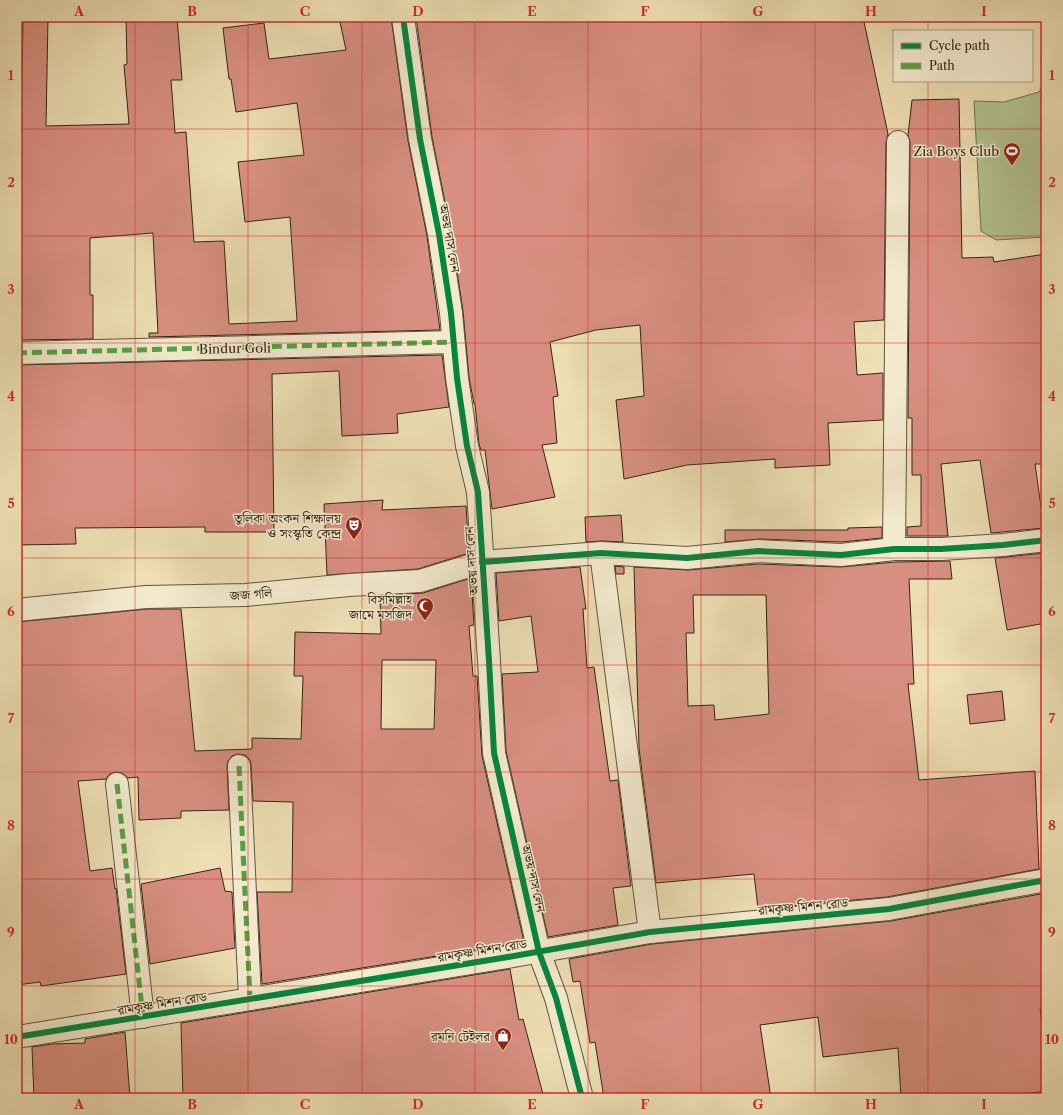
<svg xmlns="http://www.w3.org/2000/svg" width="1063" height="1115" viewBox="0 0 1063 1115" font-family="'Libre Caslon Text','Noto Serif Bengali',serif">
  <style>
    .green { fill: #b2c292; stroke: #727454 }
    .building { fill: #d88f81; stroke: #332615; fill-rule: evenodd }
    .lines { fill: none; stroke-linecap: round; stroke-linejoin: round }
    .minor-casing { stroke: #62543d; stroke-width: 24 }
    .minor { stroke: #f3eace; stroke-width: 22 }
    .quiet { stroke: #52a340; stroke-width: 5; stroke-dasharray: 10 5; stroke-linecap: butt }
    .cycleway-casing { stroke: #f3eace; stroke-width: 8 }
    .cycleway { stroke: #00873e; stroke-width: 6 }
    .grid { fill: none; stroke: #d62828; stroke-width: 1; stroke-opacity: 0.55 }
    .labels { text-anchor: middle; stroke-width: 3; stroke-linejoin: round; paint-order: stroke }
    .poi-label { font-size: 13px; fill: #332615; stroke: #f3eace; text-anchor: end }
    .street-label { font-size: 13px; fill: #332615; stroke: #f3eace }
    .neatline { fill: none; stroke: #d62828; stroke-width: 1.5 }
    .grid-label { font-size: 13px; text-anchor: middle; font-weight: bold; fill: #d62828 }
  </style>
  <rect width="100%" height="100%" fill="#eddeb4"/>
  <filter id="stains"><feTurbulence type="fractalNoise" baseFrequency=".005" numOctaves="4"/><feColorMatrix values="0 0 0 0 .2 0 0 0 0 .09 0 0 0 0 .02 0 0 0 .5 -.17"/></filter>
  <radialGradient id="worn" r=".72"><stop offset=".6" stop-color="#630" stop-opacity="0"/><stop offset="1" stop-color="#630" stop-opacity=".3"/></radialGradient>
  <path class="green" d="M1046,79V237L996,240L981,231L974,101L1004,102L1039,92Z"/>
  <g class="building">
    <path d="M23,17H48L46,126L129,124L124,65L127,64L126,17H177L182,80H171L175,133L186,132L194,242L224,241L229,324L297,321L290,217L245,222L238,162L304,155L297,103L236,112L231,79H229L223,28L264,23L269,59L346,50L339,17H391L408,141L427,236L440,330L149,337V333H158L153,233L90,238V295H93V339L17,340V81H22Z"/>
    <path d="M416,17H863L888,134L886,142L884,320L854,322L857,375L883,373V420L828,423L830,465L775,468V459L687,465L624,479L616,400L644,396L640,325L596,330L550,342L558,396L553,397L557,443L542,445L555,497L492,509L485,450H481L479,444L475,404H474L469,377L463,311L451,232L432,137Z"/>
    <path d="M959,99L962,258L993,257L994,262L1046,254V401L1042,405L1044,464H1035L1044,528L991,533L980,460L941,464L948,536H907V527L921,526V475H912V418H908L910,142L908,135L912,100Z"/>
    <path d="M442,355L449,407L397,414L398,433L342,436L339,371L272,374L274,532H205V527L75,528L76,544L17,545V365Z"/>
    <path d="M383,500L382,510L466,506L469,553L418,569L327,575L324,504Z"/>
    <path d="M621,515L623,542L602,541L586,542L585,517Z"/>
    <path d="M882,527V538L841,542L759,539L725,542V530H848V528Z"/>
    <path d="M1046,553V623L1007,630L995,558Z"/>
    <path d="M950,561L952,579H909L914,684H908L919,780L1035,771L1039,869L887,897L758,909L754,874L656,883L639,748L634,567L688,570L758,564L841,567L895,562ZM693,595H766L769,714L715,720L714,705L688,706L686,633H694Z"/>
    <path d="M615,566L624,567V574H616Z"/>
    <path d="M580,567L586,609H583L587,668L594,667L610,781L618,780L631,886L613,888L618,925L548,937L506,751L502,674L538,672L531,616L499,621L496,573Z"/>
    <path d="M471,578L474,625L469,626L473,676H477L482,756L524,942L262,984L257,892H292L293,802L253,801L251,765L250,760L245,755L238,754L232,756L228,761L227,766L229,810L181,811V818L139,820L138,777L128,778L122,773L116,772L110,774L106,779L78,781L90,871L112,868L115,889L116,888L126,974L41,986L40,982L17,985V622L147,609H181L195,751L252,749V738L301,739L303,676H294L295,632L381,634L380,596L423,593ZM382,660H436L434,729H381Z"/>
    <path d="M1002,691L1005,720L970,724L967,695Z"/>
    <path d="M220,868L225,891L232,892L235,948L150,964L141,884Z"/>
    <path d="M1046,893V1008L1040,1009L1046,1045V1091L995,1098H901L898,1048L823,1057L818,1017L760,1025L771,1098H604L595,1042L590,1043L580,981L573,982L569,959L652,944L891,921Z"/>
    <path d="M510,969L519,1020L523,1019L544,1098H183L181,1023Z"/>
    <path d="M125,1032L130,1098H34L32,1047L52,1044L85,1043V1039Z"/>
  </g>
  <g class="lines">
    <g class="minor-casing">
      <g id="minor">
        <path d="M403,17L420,139L439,234L451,313L457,378L467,446L478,492L489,661L494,753L539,952L556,998L582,1098"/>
        <path d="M17,353L453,342"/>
        <path d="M894,549L898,142"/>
        <path d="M601,553L650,932"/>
        <path d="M17,610L146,597L246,595L349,585L420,581L482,562L601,553L687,558L758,551L841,555L894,549H941L1003,545L1046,540"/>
        <path d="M239,766L250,999"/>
        <path d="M117,784L143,1017"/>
        <path d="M17,1037L508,957L650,932L889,909L1046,880"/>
      </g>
    </g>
    <use href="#minor" class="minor"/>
    <g class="quiet">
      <path d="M17,353L453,342"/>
      <path d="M239,766L250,999"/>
      <path d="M117,784L143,1017"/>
    </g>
    <g class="cycleway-casing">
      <g id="cycleway">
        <path d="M403,17L420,139L439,234L451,313L457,378L467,446L478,492L489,661L494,753L539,952L556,998L582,1098"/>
        <path d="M482,562L601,553L687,558L758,551L841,555L894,549H941L1003,545L1046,540"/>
        <path d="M17,1037L508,957L650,932L889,909L1046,880"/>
      </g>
    </g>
    <use href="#cycleway" class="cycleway"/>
  </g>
  <path class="grid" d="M135,17V1098M248,17V1098M362,17V1098M475,17V1098M588,17V1098M701,17V1098M815,17V1098M928,17V31M928,81V1098M17,129H1046M17,236H1046M17,343H1046M17,450H1046M17,558H1046M17,665H1046M17,772H1046M17,879H1046M17,986H1046"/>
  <defs>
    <g id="stadium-pin" transform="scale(0.9)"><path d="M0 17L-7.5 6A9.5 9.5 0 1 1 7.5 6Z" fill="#8f2418" stroke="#f3eace"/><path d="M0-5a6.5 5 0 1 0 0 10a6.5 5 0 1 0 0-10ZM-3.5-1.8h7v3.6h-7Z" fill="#fff"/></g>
    <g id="theatre-pin" transform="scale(0.9)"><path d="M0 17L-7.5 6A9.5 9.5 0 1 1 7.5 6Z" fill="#8f2418" stroke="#f3eace"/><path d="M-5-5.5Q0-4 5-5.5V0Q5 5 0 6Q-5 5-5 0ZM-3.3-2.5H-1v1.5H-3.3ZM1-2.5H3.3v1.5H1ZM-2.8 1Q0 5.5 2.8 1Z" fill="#fff"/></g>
    <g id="mosque-pin" transform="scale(0.9)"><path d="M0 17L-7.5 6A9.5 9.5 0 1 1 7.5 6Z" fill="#8f2418" stroke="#f3eace"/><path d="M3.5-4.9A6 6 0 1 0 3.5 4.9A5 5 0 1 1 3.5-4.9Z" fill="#fff"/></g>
    <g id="shop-pin" transform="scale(0.9)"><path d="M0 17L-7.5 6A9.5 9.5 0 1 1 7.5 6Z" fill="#8f2418" stroke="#f3eace"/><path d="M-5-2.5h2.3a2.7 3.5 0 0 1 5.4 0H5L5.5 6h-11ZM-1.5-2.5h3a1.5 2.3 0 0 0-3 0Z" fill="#fff"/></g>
  </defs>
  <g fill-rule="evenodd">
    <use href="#stadium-pin" x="1012" y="151"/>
    <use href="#theatre-pin" x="354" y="525"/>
    <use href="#mosque-pin" x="425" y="606"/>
    <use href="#shop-pin" x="503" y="1036"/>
  </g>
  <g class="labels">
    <g class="poi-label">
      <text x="999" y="156">Zia Boys Club</text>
      <text x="341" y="523">তুলিকা অংকন শিক্ষালয়<tspan x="341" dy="15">ও সংস্কৃতি কেন্দ্র</tspan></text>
      <text x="412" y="604">বিসমিল্লাহ<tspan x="412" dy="15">জামে মসজিদ</tspan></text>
      <text x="490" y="1041">রমনি টেইলর</text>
    </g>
    <g class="street-label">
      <text transform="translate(450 238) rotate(80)" y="5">অভয় দাস লেন</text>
      <text transform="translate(235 348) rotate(-1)" y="5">Bindur Goli</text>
      <text transform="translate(471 561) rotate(-94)" y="5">অভয় দাস লেন</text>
      <text transform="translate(251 594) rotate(-4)" y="5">জজ গলি</text>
      <text transform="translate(534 878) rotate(77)" y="5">অভয় দাস লেন</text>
      <text transform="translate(803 906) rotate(-5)" y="5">রামকৃষ্ণ মিশন রোড</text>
      <text transform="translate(482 950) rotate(-9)" y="5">রামকৃষ্ণ মিশন রোড</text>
      <text transform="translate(162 1003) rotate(-9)" y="5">রামকৃষ্ণ মিশন রোড</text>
    </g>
  </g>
  <rect width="1063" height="1115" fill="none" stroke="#eddeb4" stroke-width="44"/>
  <rect x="893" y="30" width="140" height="52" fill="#f3eace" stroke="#a69c84"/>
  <rect x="901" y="43" width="20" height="6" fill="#00873e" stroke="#a69c84"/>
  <text x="929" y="50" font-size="12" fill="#332615">Cycle path</text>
  <rect x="901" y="63" width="20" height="6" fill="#52a340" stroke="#a69c84"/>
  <text x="929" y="70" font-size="12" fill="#332615">Path</text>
  <rect x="22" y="22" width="1019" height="1071" class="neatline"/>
  <g class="grid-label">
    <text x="79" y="16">A</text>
    <text x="192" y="16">B</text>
    <text x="305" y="16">C</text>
    <text x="418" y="16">D</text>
    <text x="532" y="16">E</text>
    <text x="645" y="16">F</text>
    <text x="758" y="16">G</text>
    <text x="871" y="16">H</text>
    <text x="984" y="16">I</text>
    <text x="11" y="80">1</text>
    <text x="1052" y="80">1</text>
    <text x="11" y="187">2</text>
    <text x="1052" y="187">2</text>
    <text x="11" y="294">3</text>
    <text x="1052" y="294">3</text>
    <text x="11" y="401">4</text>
    <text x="1052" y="401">4</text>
    <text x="11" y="508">5</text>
    <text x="1052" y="508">5</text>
    <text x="11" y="616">6</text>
    <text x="1052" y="616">6</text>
    <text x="11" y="723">7</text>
    <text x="1052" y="723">7</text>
    <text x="11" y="830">8</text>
    <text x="1052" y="830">8</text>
    <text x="11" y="937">9</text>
    <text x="1052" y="937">9</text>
    <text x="11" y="1044">10</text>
    <text x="1052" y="1044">10</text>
    <text x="79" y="1109">A</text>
    <text x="192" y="1109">B</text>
    <text x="305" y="1109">C</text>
    <text x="418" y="1109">D</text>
    <text x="532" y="1109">E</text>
    <text x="645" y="1109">F</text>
    <text x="758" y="1109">G</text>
    <text x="871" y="1109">H</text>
    <text x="984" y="1109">I</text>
  </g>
  <rect width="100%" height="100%" filter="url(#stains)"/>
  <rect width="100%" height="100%" fill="url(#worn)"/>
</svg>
